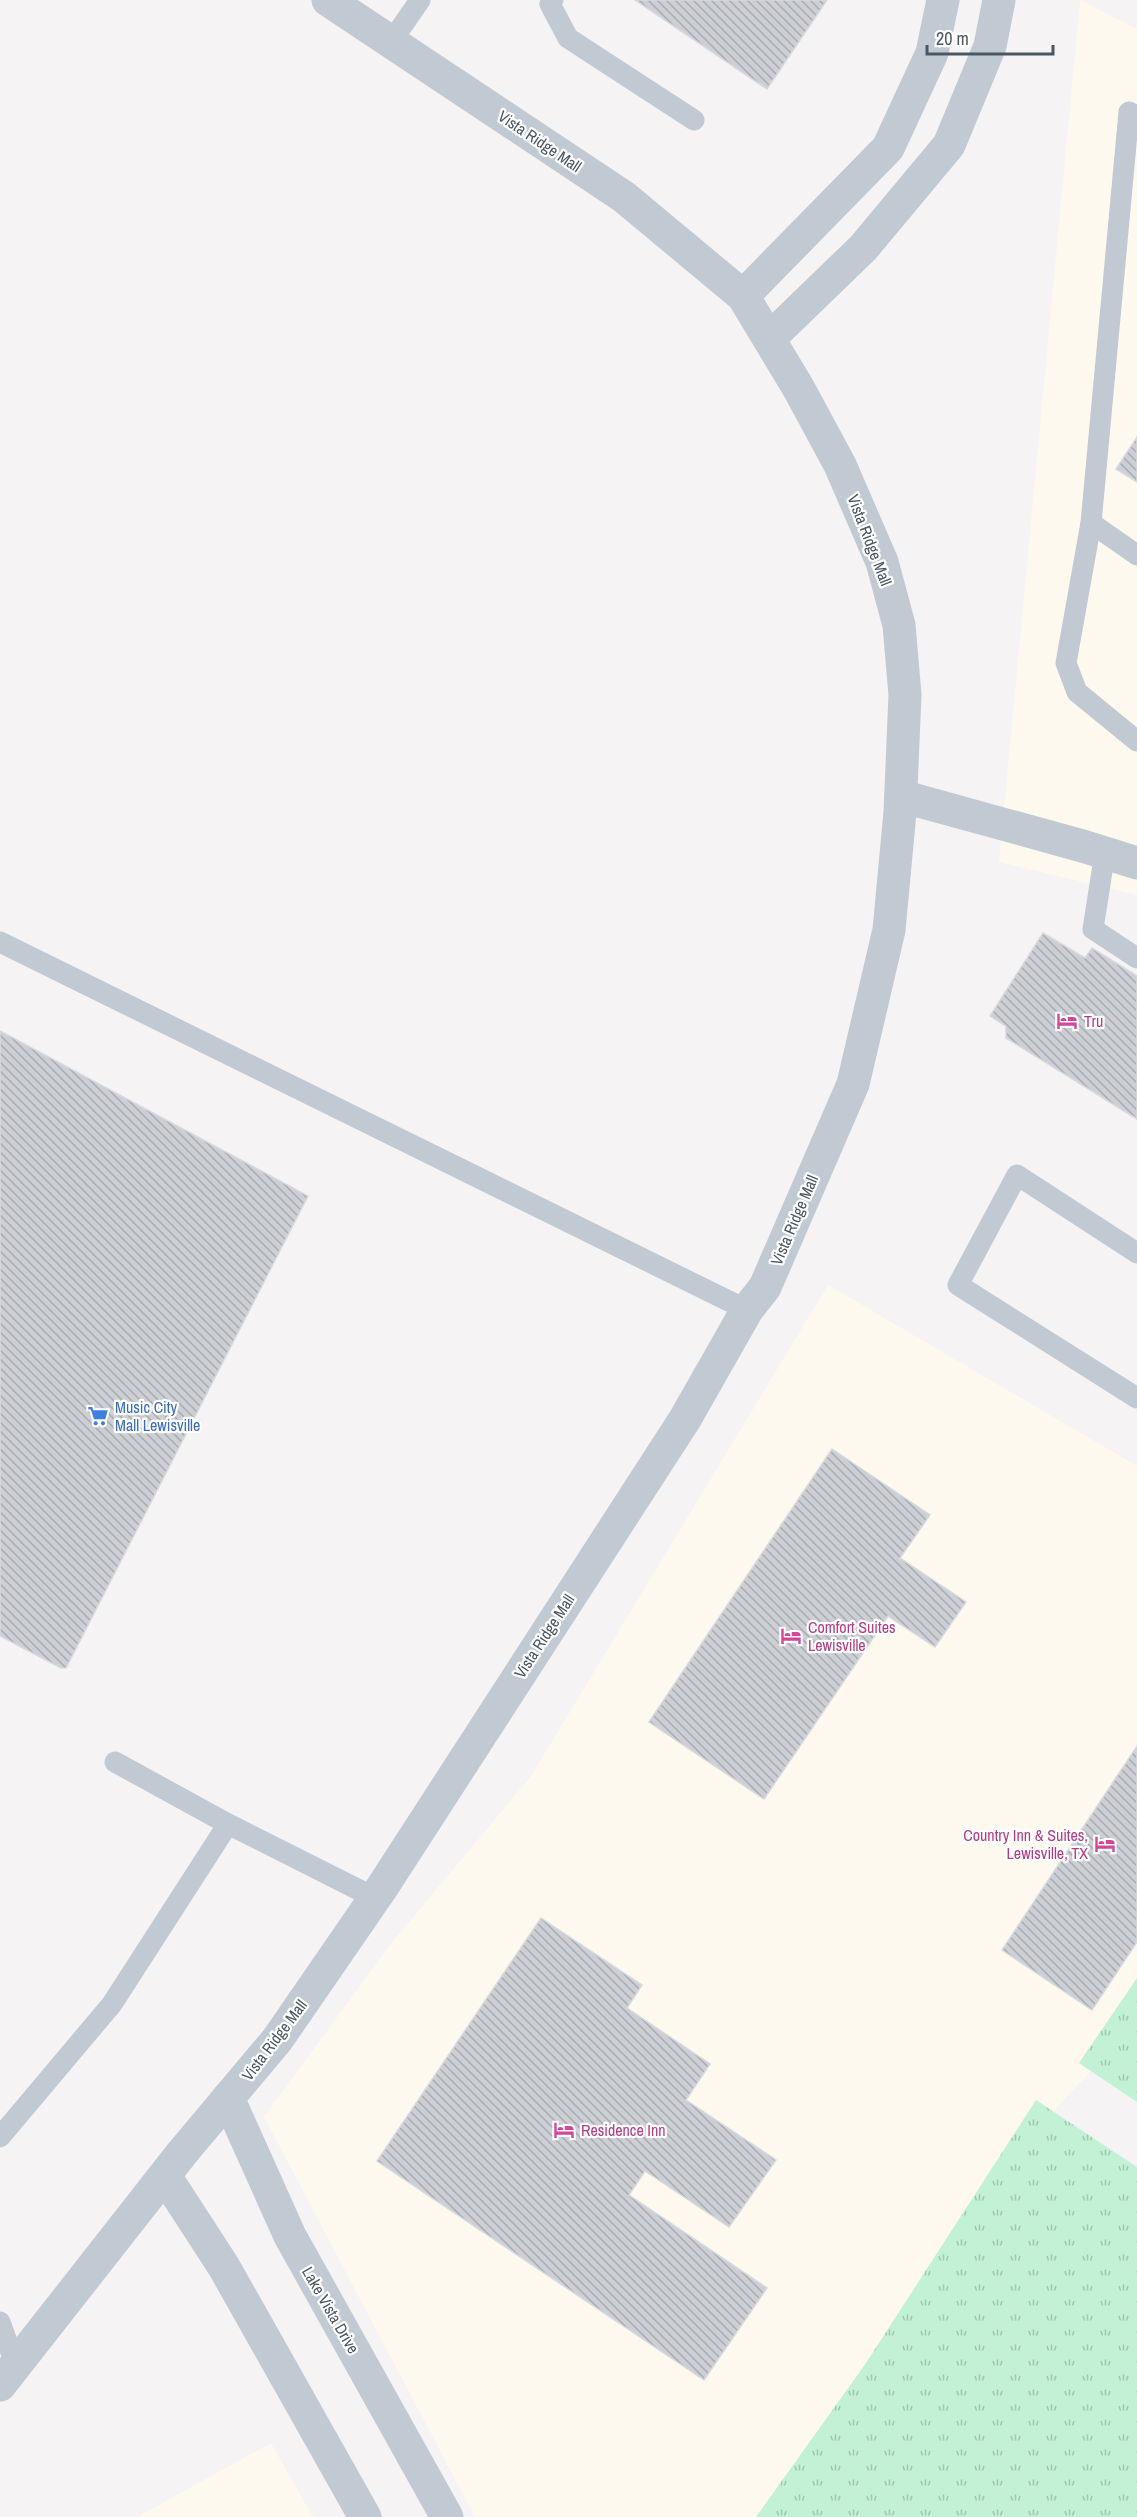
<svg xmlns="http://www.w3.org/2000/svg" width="1137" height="2517" viewBox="0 0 1137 2517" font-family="'Archivo Narrow',sans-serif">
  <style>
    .commercial { fill: #fdf9ef }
    .grass { fill: url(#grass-tufts) }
    .building { fill: url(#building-back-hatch); stroke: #d7d9de; stroke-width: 1.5 }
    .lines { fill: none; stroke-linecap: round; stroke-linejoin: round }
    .lane { stroke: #c1cad2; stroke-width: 21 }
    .street { stroke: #c1cad2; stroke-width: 33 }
    .labels { text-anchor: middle; stroke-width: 4.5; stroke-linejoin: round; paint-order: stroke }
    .street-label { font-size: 16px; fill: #4a5661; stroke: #fff }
    .hotel-label { font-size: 16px; fill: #b23c85; stroke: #fff; text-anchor: start }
    .shop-label { font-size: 16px; fill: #366cbe; stroke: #fff; text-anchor: start }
  </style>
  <defs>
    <pattern id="grass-tufts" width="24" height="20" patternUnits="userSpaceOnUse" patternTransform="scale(1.5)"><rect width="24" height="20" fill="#c3f1d5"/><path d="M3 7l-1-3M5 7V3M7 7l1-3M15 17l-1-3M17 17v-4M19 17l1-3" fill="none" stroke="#a0c6b0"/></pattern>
    <pattern id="building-back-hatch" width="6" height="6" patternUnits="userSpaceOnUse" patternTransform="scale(1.5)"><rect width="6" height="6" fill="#cdcfd5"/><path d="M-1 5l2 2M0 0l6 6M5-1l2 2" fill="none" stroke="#a8abb0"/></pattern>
  </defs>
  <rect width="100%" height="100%" fill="#f5f3f3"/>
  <g class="commercial">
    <path d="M1080,0L1137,29V895L999,862Z"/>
    <path d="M828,1285L1137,1466V2003L1092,2070L1029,2137L768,2517H475L264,2117L389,1946L531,1776Z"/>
    <path d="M271,2443L313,2517H137Z"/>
  </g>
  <g class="grass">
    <path d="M1137,1978V2102L1079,2063Z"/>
    <path d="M1036,2100L1137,2167V2517H756L866,2363Z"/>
  </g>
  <g class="building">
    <path d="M635,0H827L767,89Z"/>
    <path d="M1137,437V482L1116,469Z"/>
    <path d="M1043,933L1085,958L1092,948L1137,976V1119L1006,1038V1026L990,1016Z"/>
    <path d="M0,1031L308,1196L66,1668H61L0,1636Z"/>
    <path d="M832,1449L930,1515L900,1558L966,1602L935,1647L888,1616L764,1799L649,1722Z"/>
    <path d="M1137,1746V1942L1092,2010L1002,1950Z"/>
    <path d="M541,1918L642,1985L627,2008L710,2064L686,2100L776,2160L729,2227L645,2171L629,2195L767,2288L704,2380L377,2161Z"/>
  </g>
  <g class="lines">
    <g class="lane">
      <path d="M553,0L550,4L568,38L694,120"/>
      <path d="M391,42L420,0"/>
      <path d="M1137,116L1129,112L1091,523L1137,555"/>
      <path d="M1091,523L1066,663L1077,692L1137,741"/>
      <path d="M1105,852L1093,929L1137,958"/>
      <path d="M0,942L747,1310"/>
      <path d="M1137,1253L1017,1175L958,1285L1137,1398"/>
      <path d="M115,1762L228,1824L375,1898"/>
      <path d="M0,2137L112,2004L228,1824"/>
      <path d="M0,2322L16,2366"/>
    </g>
    <g class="street">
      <path d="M743,296L888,148L932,53L943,0"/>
      <path d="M769,339L863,248L949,145L990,46L999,0"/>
      <path d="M901,796L1086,847L1137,863"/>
      <path d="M228,2098L290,2236L447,2517"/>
      <path d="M165,2176L224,2267L365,2517"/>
      <path d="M0,2385L182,2153L277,2040L381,1889L685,1419L747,1310L765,1287L853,1084L889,930L900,812L905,695L899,625L882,562L840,465L799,389L743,296L624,197L328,0"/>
    </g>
  </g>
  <defs>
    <g id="hotel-bare" transform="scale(1.62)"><path d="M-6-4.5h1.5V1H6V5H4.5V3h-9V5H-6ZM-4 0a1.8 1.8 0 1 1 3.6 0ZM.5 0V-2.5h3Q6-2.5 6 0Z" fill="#d1479c" stroke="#fff" stroke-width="2.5" paint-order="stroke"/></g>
    <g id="supermarket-bare" transform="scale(1.62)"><path d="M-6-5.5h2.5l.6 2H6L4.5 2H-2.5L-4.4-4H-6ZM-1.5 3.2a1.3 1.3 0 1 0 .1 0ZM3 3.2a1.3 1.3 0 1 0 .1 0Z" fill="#3f7fe0" stroke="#fff" stroke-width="2.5" paint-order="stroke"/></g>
  </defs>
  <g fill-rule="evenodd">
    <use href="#hotel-bare" x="1067" y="1021"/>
    <use href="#supermarket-bare" x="98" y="1416"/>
    <use href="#hotel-bare" x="791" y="1636"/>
    <use href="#hotel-bare" x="1105" y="1844"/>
    <use href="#hotel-bare" x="564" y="2130"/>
  </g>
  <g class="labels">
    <g class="street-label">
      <text transform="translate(540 141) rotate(34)" y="6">Vista Ridge Mall</text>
      <text transform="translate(870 540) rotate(69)" y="6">Vista Ridge Mall</text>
      <text transform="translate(794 1220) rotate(-67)" y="6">Vista Ridge Mall</text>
      <text transform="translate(544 1636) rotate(-57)" y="6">Vista Ridge Mall</text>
      <text transform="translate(274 2040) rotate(-53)" y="6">Vista Ridge Mall</text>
      <text transform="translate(331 2310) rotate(60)" y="6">Lake Vista Drive</text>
    </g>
    <g class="hotel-label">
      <text x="1084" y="1027">Tru</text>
      <text x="808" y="1633">Comfort Suites<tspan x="808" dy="18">Lewisville</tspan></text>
      <text x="1088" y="1841" text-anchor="end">Country Inn &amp; Suites,<tspan x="1088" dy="18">Lewisville, TX</tspan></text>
      <text x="581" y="2136">Residence Inn</text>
    </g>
    <g class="shop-label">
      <text x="115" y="1413">Music City<tspan x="115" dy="18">Mall Lewisville</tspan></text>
    </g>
  </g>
  <path d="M927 45v9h126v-9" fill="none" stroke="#4a5661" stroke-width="3"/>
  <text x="936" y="45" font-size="18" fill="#4a5661" stroke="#ffffff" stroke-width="4.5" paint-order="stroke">20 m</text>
</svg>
